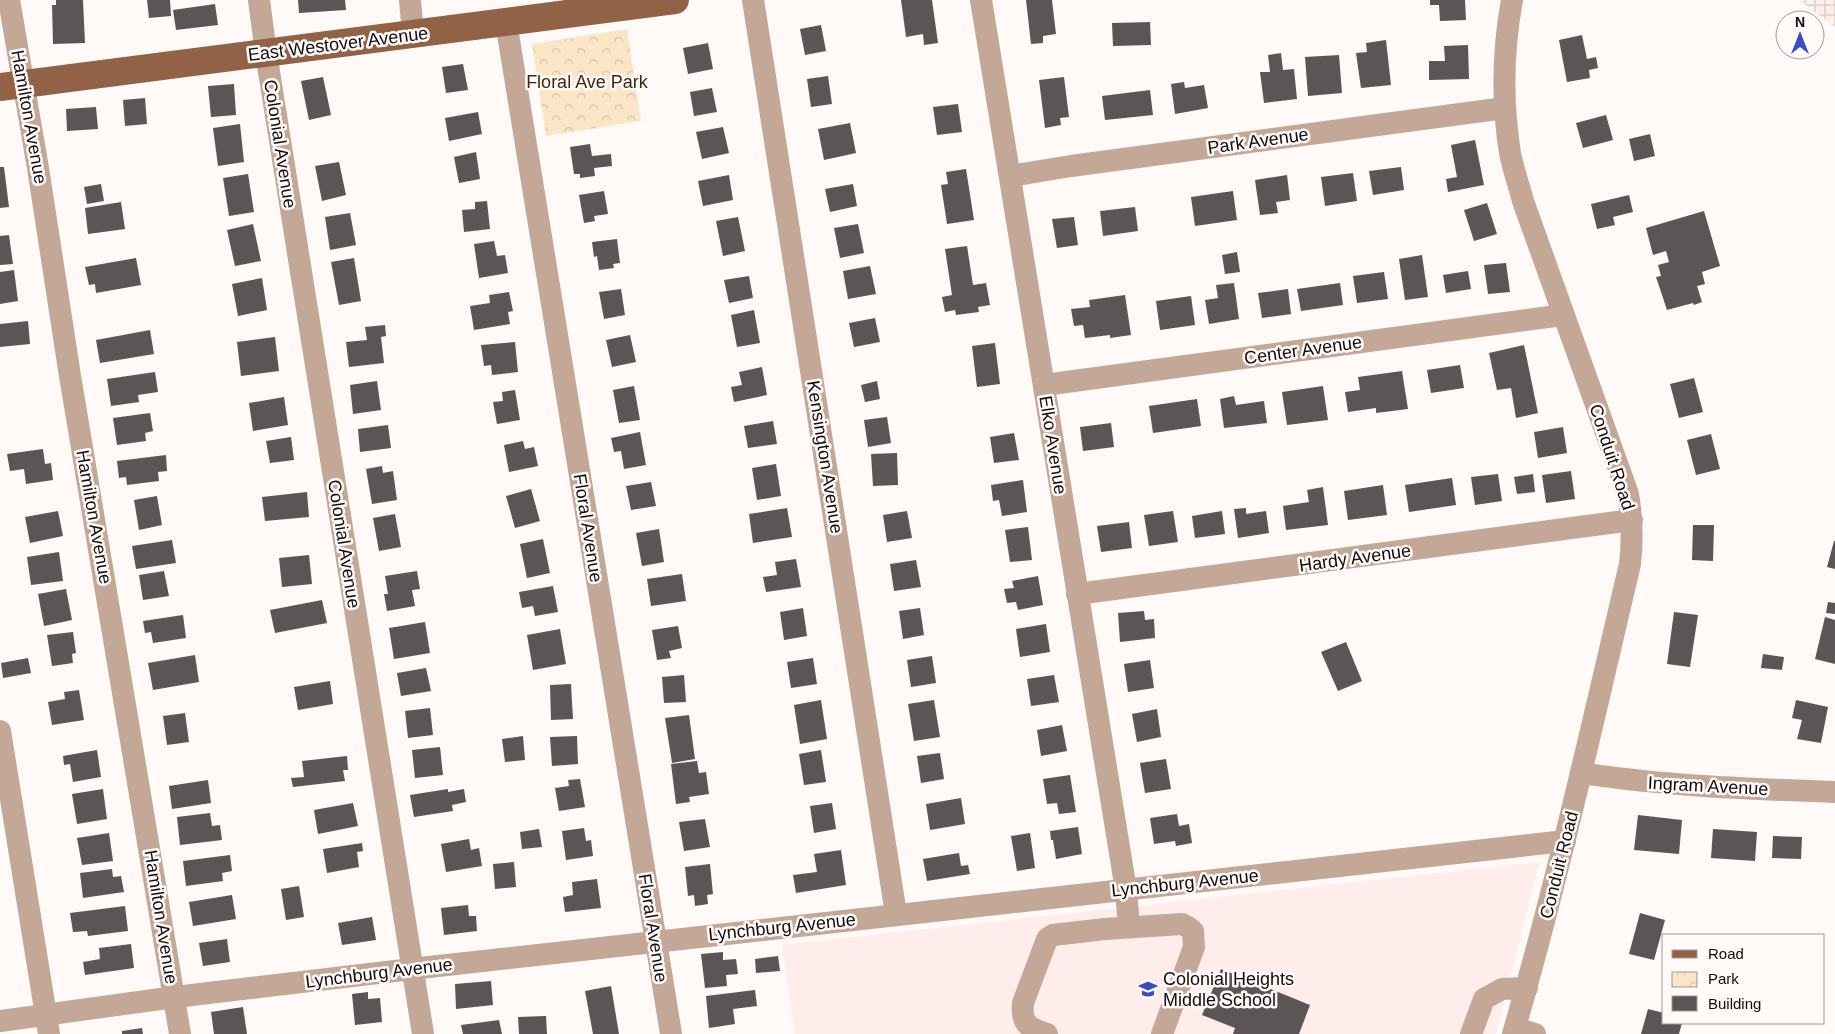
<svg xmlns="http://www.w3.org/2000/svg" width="1835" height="1034" viewBox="0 0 1835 1034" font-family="Helvetica,sans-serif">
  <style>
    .built { fill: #feedeb }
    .industrial { fill: url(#industrial-grid) }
    .park { fill: url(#park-crowns) }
    .building { fill: #5b5556 }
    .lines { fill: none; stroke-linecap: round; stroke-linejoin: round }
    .minor { stroke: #c3a797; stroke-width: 22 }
    .major { stroke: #916245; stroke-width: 28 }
    .labels { text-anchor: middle; stroke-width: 5; stroke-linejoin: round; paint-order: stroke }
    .street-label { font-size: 18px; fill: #0f0d0d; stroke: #fff9f8 }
    .park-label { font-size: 18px; fill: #3b2910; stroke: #fff9f8 }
    .poi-label { font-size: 18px; fill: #0f0d0d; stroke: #fff9f8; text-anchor: start }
  </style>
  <defs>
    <pattern id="industrial-grid" width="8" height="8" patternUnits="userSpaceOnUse" patternTransform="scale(1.25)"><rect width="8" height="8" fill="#feedeb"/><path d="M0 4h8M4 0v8" fill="none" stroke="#d8cac8"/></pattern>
    <pattern id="park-crowns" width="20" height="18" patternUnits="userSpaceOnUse" patternTransform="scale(1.25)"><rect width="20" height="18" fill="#fbe5c7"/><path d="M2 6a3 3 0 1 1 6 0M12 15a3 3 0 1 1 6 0" fill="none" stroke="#d6c3aa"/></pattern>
  </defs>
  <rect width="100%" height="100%" fill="#fff9f8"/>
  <path class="built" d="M1539,862L1496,1034H795L782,945Z"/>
  <path class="industrial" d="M1798,0H1835V27L1799,0Z"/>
  <path class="park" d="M627,29L641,121L546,136L532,44Z"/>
  <g class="building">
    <path d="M56,0H83L85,43L53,44L52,5H56Z"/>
    <path d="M147,0H170L171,16L149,18Z"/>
    <path d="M298,0H345L346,10L299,13Z"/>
    <path d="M901,0H932L938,43L924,45L923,34L906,37Z"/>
    <path d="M1026,0H1052L1056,34L1043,36V43L1031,44Z"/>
    <path d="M1430,0H1465L1466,20L1440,21L1439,5H1430Z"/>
    <path d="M215,4L218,25L176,30L173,10Z"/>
    <path d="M1150,22L1151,45L1113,46L1112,23Z"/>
    <path d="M821,25L826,51L805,55L800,29Z"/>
    <path d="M1582,35L1587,59L1596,57L1598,68L1589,70L1590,78L1567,82L1559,40Z"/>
    <path d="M1386,40L1391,85L1361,88L1356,53L1367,52L1366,43Z"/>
    <path d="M708,43L713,69L688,74L683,48Z"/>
    <path d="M1468,45L1469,79L1429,80V61H1445L1444,46Z"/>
    <path d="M1281,53L1283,70L1294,69L1297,99L1264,103L1260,72H1270L1268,55Z"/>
    <path d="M1339,55L1342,93L1308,96L1305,57Z"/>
    <path d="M463,64L468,90L446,93L442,67Z"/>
    <path d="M828,76L832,104L811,107L807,79Z"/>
    <path d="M323,77L331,115L309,120L301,81Z"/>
    <path d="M1064,77L1069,117L1060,118L1061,125L1045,128L1039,80Z"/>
    <path d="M1184,82L1185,88L1204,85L1208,108L1175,114L1171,84Z"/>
    <path d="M234,84L236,115L211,117L208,86Z"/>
    <path d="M712,88L717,112L694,116L690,92Z"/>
    <path d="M1150,90L1153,115L1105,120L1102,96Z"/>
    <path d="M145,98L147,124L125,126L123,100Z"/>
    <path d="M958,104L962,132L937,135L933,107Z"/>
    <path d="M96,107L98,129L67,131L66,109Z"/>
    <path d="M478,112L482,134L449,141L445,118Z"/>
    <path d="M1606,115L1613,140L1583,148L1576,123Z"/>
    <path d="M850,123L856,153L824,160L818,129Z"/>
    <path d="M240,124L244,162L218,166L213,128Z"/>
    <path d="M723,127L729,153L702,159L696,132Z"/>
    <path d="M1650,134L1655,156L1634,161L1629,139Z"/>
    <path d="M1475,140L1484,185L1448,192L1446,179L1457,177L1451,145Z"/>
    <path d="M590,144L592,156L611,154L612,166L594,168L595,176L580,178V174H574L570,147Z"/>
    <path d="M476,152L480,179L459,183L454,157Z"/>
    <path d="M339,162L346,195L322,201L315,166Z"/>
    <path d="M0,167H4L9,207L0,208Z"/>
    <path d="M1401,167L1404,190L1373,195L1369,171Z"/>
    <path d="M966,169L974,220L947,224L941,185L948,184L946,172Z"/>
    <path d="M1353,173L1357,201L1325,206L1321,177Z"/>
    <path d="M248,174L254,212L229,216L223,178Z"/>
    <path d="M729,175L733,200L703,206L698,181Z"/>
    <path d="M1287,175L1290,200L1276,202L1278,213L1260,215L1255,180Z"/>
    <path d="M101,184L104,201L87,204L84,187Z"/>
    <path d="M853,184L857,206L830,212L825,189Z"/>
    <path d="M604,191L608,214L594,216L595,221L584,223L579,195Z"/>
    <path d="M1233,191L1237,220L1195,226L1191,197Z"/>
    <path d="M1629,195L1633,212L1613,217L1615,225L1597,229L1591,204Z"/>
    <path d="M487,201L490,229L464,232L462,210L475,209V202Z"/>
    <path d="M121,202L125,229L88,234L85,208Z"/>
    <path d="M1487,203L1497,234L1474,241L1464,210Z"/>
    <path d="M1135,207L1138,231L1103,236L1100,211Z"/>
    <path d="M1704,211L1720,266L1702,272L1705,284L1697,286L1702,302L1694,305L1693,303L1667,310L1656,277L1661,276L1658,265L1669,262L1666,251L1653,255L1646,228Z"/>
    <path d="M350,213L356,245L330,250L325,217Z"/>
    <path d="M738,217L745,251L723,256L716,221Z"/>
    <path d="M1074,217L1078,245L1057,248L1052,219Z"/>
    <path d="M253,224L261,261L235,266L227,230Z"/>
    <path d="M858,224L864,253L840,258L834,228Z"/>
    <path d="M9,235L13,264L0,265V236Z"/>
    <path d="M617,239L620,263L613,264L614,268L599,270L597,256L594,257L592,242Z"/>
    <path d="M494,241L497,256L505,255L508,273L479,278L474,244Z"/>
    <path d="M967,246L973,285L986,283L990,305L978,307L979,312L956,315L955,310L945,312L942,297L952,295L945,249Z"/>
    <path d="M1237,252L1240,272L1225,274L1222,255Z"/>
    <path d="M1422,255L1428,297L1405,300L1399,259Z"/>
    <path d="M136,258L141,285L96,293L95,284L89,285L85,267Z"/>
    <path d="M354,258L361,301L339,305L331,262Z"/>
    <path d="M1506,263L1510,292L1488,294L1484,265Z"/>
    <path d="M870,266L876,294L848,299L843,271Z"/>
    <path d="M14,270L18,301L0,304V272Z"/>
    <path d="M1468,271L1471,289L1446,293L1443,275Z"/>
    <path d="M1384,272L1388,299L1357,303L1353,276Z"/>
    <path d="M749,276L753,298L729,303L724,280Z"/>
    <path d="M262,278L267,310L238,316L232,284Z"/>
    <path d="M1234,283L1239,319L1209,324L1205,300L1218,298L1216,285Z"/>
    <path d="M1340,283L1343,305L1301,311L1297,289Z"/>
    <path d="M621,289L625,315L604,319L599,292Z"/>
    <path d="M1288,289L1291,314L1262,318L1258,293Z"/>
    <path d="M509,292L513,311L508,312L510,324L474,330L470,306L490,303L489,295Z"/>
    <path d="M1125,295L1131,335L1110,338V335L1085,338L1083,325L1074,326L1071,309L1090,307L1089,300Z"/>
    <path d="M1191,296L1195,325L1160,330L1156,301Z"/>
    <path d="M754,310L760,343L737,347L731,315Z"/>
    <path d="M875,318L880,342L854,347L849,323Z"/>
    <path d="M28,321L30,344L0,347V324Z"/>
    <path d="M385,325L386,336L381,337L384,363L349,367L346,342L367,340L365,327Z"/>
    <path d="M150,330L154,354L100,363L96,340Z"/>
    <path d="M630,335L636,362L612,367L606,340Z"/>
    <path d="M275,337L279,371L241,376L237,342Z"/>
    <path d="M515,342L518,372L492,375L491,365L484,366L481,345Z"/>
    <path d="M995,343L1000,384L977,387L972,346Z"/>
    <path d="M1524,345L1538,413L1516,418L1511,388L1497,390L1489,353Z"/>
    <path d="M1460,365L1464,388L1431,393L1427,370Z"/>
    <path d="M762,367L767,395L734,402L731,387L742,385L739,372Z"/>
    <path d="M1402,371L1408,409L1376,413V408L1348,412L1345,392L1360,390L1358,377Z"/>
    <path d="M155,372L158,392L138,395L139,402L111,406L107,379Z"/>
    <path d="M1694,378L1703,412L1679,418L1670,384Z"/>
    <path d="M377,381L381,410L353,414L350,385Z"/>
    <path d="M877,381L880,399L865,402L861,385Z"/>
    <path d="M634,386L640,420L619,423L613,390Z"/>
    <path d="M1323,386L1328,420L1287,425L1282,392Z"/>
    <path d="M515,390L520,420L497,424L493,402L503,401L502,392Z"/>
    <path d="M1234,396L1236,405L1264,401L1267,423L1224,428L1220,399Z"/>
    <path d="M284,397L288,425L253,431L249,403Z"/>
    <path d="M1197,399L1201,426L1153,433L1149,406Z"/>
    <path d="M150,413L153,431L145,433L146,441L117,445L113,418Z"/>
    <path d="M887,417L891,443L868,447L864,420Z"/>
    <path d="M773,421L777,444L748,448L744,426Z"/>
    <path d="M1111,423L1114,447L1083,451L1080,427Z"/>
    <path d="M388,425L391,448L360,452L358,429Z"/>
    <path d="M1563,427L1567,453L1538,458L1534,432Z"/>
    <path d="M640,432L646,465L624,469L621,451L614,452L611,438Z"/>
    <path d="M1014,433L1019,460L994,463L990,437Z"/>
    <path d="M1711,434L1720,469L1696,475L1687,440Z"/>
    <path d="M291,437L294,460L270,463L266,441Z"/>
    <path d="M523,441L525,449L534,447L538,466L509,472L504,445Z"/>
    <path d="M43,449L45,464L51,463L53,480L26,484L24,469L10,471L7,454Z"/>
    <path d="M897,453L898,485L873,486L871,454Z"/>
    <path d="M166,455L167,471L158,472L159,481L127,485L126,477L119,478L117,461Z"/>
    <path d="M776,464L781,496L757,500L752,468Z"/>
    <path d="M382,466L383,473L393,471L397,500L372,504L366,469Z"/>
    <path d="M1571,471L1575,499L1546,503L1542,475Z"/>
    <path d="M1498,474L1502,501L1475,505L1471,477Z"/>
    <path d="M1533,474L1535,492L1517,494L1514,477Z"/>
    <path d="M1452,478L1456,505L1409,512L1405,485Z"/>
    <path d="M1023,480L1027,512L1002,516L999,500L993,501L991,485Z"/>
    <path d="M651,482L656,506L631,510L626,486Z"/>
    <path d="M1383,485L1387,515L1348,520L1344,491Z"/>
    <path d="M1323,487L1328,525L1286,530L1283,506L1309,502L1307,490Z"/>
    <path d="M531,489L540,521L515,528L506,496Z"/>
    <path d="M307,492L309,517L265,521L262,497Z"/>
    <path d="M157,496L162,525L139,530L134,500Z"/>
    <path d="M787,508L792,537L753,543L749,514Z"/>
    <path d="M1246,508V514L1266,511L1269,533L1238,538L1234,509Z"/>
    <path d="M58,511L63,536L30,543L25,517Z"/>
    <path d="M907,511L912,538L887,542L883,515Z"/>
    <path d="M1173,511L1178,542L1149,546L1144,515Z"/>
    <path d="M1222,511L1225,534L1195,538L1192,516Z"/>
    <path d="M395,514L401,547L379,551L373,518Z"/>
    <path d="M1129,522L1132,548L1101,552L1097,526Z"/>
    <path d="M1693,525H1714L1713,561L1692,560Z"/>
    <path d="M1028,527L1032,560L1010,562L1005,530Z"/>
    <path d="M659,529L664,562L642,566L636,533Z"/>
    <path d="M543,539L550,573L527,578L520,544Z"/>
    <path d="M172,540L176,563L136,569L132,546Z"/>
    <path d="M1834,541H1835V569L1827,567Z"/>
    <path d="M59,552L63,581L31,585L27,557Z"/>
    <path d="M309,555L312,584L282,587L279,558Z"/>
    <path d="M796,559L801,587L766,592L763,577L777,575L775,562Z"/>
    <path d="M916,560L921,587L894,591L890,564Z"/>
    <path d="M164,571L169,596L143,600L139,575Z"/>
    <path d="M417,571L420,589L412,590L415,606L387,611L384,594H388L385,576Z"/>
    <path d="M682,574L686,601L651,606L647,579Z"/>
    <path d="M1038,576L1043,605L1018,610L1016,602L1007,603L1004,589L1014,588L1012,581Z"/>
    <path d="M553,586L558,612L535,616L533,606L522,608L519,592Z"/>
    <path d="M66,589L72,620L44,626L38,594Z"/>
    <path d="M322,600L327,623L275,633L270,610Z"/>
    <path d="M1828,602L1835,603V614L1826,613Z"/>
    <path d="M803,608L807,636L784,640L780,612Z"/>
    <path d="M920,608L924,635L903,639L899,611Z"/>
    <path d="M1144,611L1145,620L1154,619L1155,638L1120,642L1118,613Z"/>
    <path d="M1674,612L1698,615L1690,667L1667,664Z"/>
    <path d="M183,615L186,638L153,643L151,632L145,633L143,621Z"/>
    <path d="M1825,617L1835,620V664L1815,659Z"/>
    <path d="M425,622L430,653L394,659L389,628Z"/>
    <path d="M1046,624L1050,652L1020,657L1016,629Z"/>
    <path d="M678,626L682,648L669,651L671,658L657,660L652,630Z"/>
    <path d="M560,629L566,664L533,670L527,635Z"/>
    <path d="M73,632L76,653L72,654L73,663L52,666L47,635Z"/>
    <path d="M1346,642L1362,681L1338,691L1321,652Z"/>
    <path d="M1763,654L1784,657L1782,670L1761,668Z"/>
    <path d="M195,655L199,682L153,690L148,663Z"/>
    <path d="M932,656L936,683L911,687L907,660Z"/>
    <path d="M28,658L31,673L3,678L1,663Z"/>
    <path d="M813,658L817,684L791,688L787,662Z"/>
    <path d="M1150,660L1154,688L1128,692L1124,664Z"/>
    <path d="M426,668L431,691L401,696L397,673Z"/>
    <path d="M684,675L686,702L664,703L662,677Z"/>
    <path d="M1054,675L1059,702L1031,706L1027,679Z"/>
    <path d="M330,681L333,704L298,710L294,687Z"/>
    <path d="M571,684L573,719L551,720L550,685Z"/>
    <path d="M79,690L84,720L52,725L48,702L65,699L64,692Z"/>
    <path d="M821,700L827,739L800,744L794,705Z"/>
    <path d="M934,700L940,737L914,741L908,704Z"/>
    <path d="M1796,700L1828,707L1821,743L1797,739L1802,720L1792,718Z"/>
    <path d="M430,708L433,735L408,738L405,711Z"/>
    <path d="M1157,709L1161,737L1137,742L1132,714Z"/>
    <path d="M185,713L189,742L167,745L163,716Z"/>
    <path d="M689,715L695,759L672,763L665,718Z"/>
    <path d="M1062,725L1067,751L1041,756L1037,730Z"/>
    <path d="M523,736L525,760L505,762L502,739Z"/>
    <path d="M577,736L578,764L552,766L550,737Z"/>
    <path d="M440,747L443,775L415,778L412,750Z"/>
    <path d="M97,750L101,777L73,782L70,764L64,765L63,756Z"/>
    <path d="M821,750L826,782L804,785L799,754Z"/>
    <path d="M940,753L944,779L921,783L917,756Z"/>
    <path d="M347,756L348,770H343L345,781L293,787L291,778L304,777L302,761Z"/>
    <path d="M1166,759L1171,789L1145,793L1140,763Z"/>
    <path d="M697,761L699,773L706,772L709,794L689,797L690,802L676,804L671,764Z"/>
    <path d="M1070,775L1076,812L1059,814L1057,803L1047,804L1043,779Z"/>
    <path d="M580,779L585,807L559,811L555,788L569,786L568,780Z"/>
    <path d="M208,780L211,803L172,809L169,786Z"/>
    <path d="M103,789L107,819L77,824L72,794Z"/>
    <path d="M448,789V792L464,789L466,802L452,805L453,811L414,817L410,795Z"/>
    <path d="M961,798L965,824L930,830L926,804Z"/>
    <path d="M353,803L358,826L318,834L314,810Z"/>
    <path d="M832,803L836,829L814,833L810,806Z"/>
    <path d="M210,813L212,826L220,825L222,840L180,845L177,817Z"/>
    <path d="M1177,814L1179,826L1189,824L1192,843L1176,846L1175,841L1154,844L1150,818Z"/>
    <path d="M1638,815L1682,820L1679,854L1634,850Z"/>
    <path d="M705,819L710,847L684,851L679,822Z"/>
    <path d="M1078,827L1082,854L1056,859L1053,840H1051L1050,831Z"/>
    <path d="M584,828L586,841L591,840L593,856L566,860L562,831Z"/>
    <path d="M539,829L542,847L522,849L520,832Z"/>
    <path d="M1713,829L1757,832L1755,861L1711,858Z"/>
    <path d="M109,833L113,861L82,865L77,838Z"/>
    <path d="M1030,833L1035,868L1017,871L1011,836Z"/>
    <path d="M1773,836L1802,837L1801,859L1772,858Z"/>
    <path d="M469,839L471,850L479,848L482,866L446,872L441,844Z"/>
    <path d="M362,843L363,851L357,852L359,867L327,873L323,849Z"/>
    <path d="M841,850L846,885L796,893L793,875L817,872L814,854Z"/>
    <path d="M959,853L961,866L968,865L970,874L927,881L923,859Z"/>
    <path d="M230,855L232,871L222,873L223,881L186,886L183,861Z"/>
    <path d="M514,862L516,887L495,889L493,864Z"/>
    <path d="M710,864L713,894L707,895L708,904L695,906L694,895L688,896L685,867Z"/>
    <path d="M112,869L113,877L121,876L124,892L83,898L80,873Z"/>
    <path d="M597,879L601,908L565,912L563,897L573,895L572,882Z"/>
    <path d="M299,886L304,917L286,920L281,889Z"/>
    <path d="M232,895L236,919L193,926L189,902Z"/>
    <path d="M468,905L469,916H476L477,931L444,935L441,908Z"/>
    <path d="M125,906L128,931L88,936L87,931L73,932L70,913Z"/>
    <path d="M1640,913L1665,920L1654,960L1629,954Z"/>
    <path d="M372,917L376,940L342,945L338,923Z"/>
    <path d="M227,939L230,962L203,966L199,943Z"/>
    <path d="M131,944L134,968L85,975L83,962L100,959L99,948Z"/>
    <path d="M723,952V960L736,959L738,974L726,975L727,986L705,988L701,954Z"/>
    <path d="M778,956L780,971L756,973L755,959Z"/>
    <path d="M1221,969L1310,1005L1299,1034H1233L1235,1028L1202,1015Z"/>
    <path d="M491,981L493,1005L456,1009L455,984Z"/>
    <path d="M611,986L619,1034H593L585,991Z"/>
    <path d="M755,990L757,1006L733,1009L735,1024L709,1028L706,996Z"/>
    <path d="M368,992V999L380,998L382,1022L355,1025L352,994Z"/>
    <path d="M243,1007L247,1034H214L211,1012Z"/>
    <path d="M1648,1009L1664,1013V1023H1682L1679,1034H1641Z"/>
    <path d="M546,1016L547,1034H519L518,1017Z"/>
    <path d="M499,1020L502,1034H463L461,1025Z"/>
    <path d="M142,1028L143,1034H122V1031Z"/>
  </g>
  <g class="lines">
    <g class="minor">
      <path d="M9,0L38,168L70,376L180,1034"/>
      <path d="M259,0L266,53L423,1034"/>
      <path d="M410,0L413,34"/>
      <path d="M753,0L896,914"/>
      <path d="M981,0L1126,890L1129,927"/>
      <path d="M1512,0C1503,49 1502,103 1510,153C1513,169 1519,185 1523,201L1628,494C1632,518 1633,539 1630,564C1593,721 1558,879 1513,1034"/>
      <path d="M506,22L671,1034"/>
      <path d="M1010,176L1071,166L1505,108"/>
      <path d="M1044,385L1563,315"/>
      <path d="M1077,594L1632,520"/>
      <path d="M0,731L49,1034"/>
      <path d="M1581,773C1665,786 1750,789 1835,792"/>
      <path d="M0,1021L175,997L429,967L1565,841"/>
      <path d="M1515,1028L1535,1034"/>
      <path d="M1047,1034C1028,1028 1021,1024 1023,1003L1047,939L1053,935L1105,929L1182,924L1188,927L1193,931L1194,947L1162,1034"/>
      <path d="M1471,1034L1484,999L1502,989L1527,988"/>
    </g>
    <path class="major" d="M0,87L675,0"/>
  </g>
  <defs>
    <g id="school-bare" transform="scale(1.5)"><path d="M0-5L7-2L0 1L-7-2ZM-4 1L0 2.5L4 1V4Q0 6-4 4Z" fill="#3b4dc0" stroke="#fff9f8" stroke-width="2.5" paint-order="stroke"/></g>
  </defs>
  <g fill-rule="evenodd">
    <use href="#school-bare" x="1148" y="989"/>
  </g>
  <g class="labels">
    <g class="street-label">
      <text transform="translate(338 44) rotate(-7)" y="6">East Westover Avenue</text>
      <text transform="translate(29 117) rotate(80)" y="6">Hamilton Avenue</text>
      <text transform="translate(1258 141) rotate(-8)" y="6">Park Avenue</text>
      <text transform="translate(280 144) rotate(81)" y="6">Colonial Avenue</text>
      <text transform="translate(1303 350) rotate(-8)" y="6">Center Avenue</text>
      <text transform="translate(1053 445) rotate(81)" y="6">Elko Avenue</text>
      <text transform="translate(825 457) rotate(81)" y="6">Kensington Avenue</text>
      <text transform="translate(1612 457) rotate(72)" y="6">Conduit Road</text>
      <text transform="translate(94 517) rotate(80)" y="6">Hamilton Avenue</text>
      <text transform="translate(588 528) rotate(81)" y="6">Floral Avenue</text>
      <text transform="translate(344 544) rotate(81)" y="6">Colonial Avenue</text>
      <text transform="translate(1355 558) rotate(-8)" y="6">Hardy Avenue</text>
      <text transform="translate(1708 786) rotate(3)" y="6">Ingram Avenue</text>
      <text transform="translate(1559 865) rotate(-76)" y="6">Conduit Road</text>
      <text transform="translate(1185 883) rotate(-6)" y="6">Lynchburg Avenue</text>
      <text transform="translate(161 917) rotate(81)" y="6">Hamilton Avenue</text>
      <text transform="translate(782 927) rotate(-6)" y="6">Lynchburg Avenue</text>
      <text transform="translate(653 928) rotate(81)" y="6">Floral Avenue</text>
      <text transform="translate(379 973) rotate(-7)" y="6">Lynchburg Avenue</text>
    </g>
    <g class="park-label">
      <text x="587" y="88">Floral Ave Park</text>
    </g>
    <g class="poi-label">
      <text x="1163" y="985">Colonial Heights<tspan x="1163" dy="21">Middle School</tspan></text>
    </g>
  </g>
  <rect x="1662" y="934" width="162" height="90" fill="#fff9f8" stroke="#9f9b9a"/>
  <rect x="1672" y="950" width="25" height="8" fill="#916245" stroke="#9f9b9a"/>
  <text x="1708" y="959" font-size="15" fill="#0f0d0d">Road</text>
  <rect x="1672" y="972" width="25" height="15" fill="url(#park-crowns)" stroke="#9f9b9a"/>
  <text x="1708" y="984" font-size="15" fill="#0f0d0d">Park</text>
  <rect x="1672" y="996" width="25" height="15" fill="#5b5556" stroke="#9f9b9a"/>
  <text x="1708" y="1009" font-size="15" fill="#0f0d0d">Building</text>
  <g transform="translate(1800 35)"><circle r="24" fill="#fff9f8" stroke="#9f9b9a"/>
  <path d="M0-4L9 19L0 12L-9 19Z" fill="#3b4dc0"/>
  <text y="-8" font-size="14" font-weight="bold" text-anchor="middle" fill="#0f0d0d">N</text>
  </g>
</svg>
